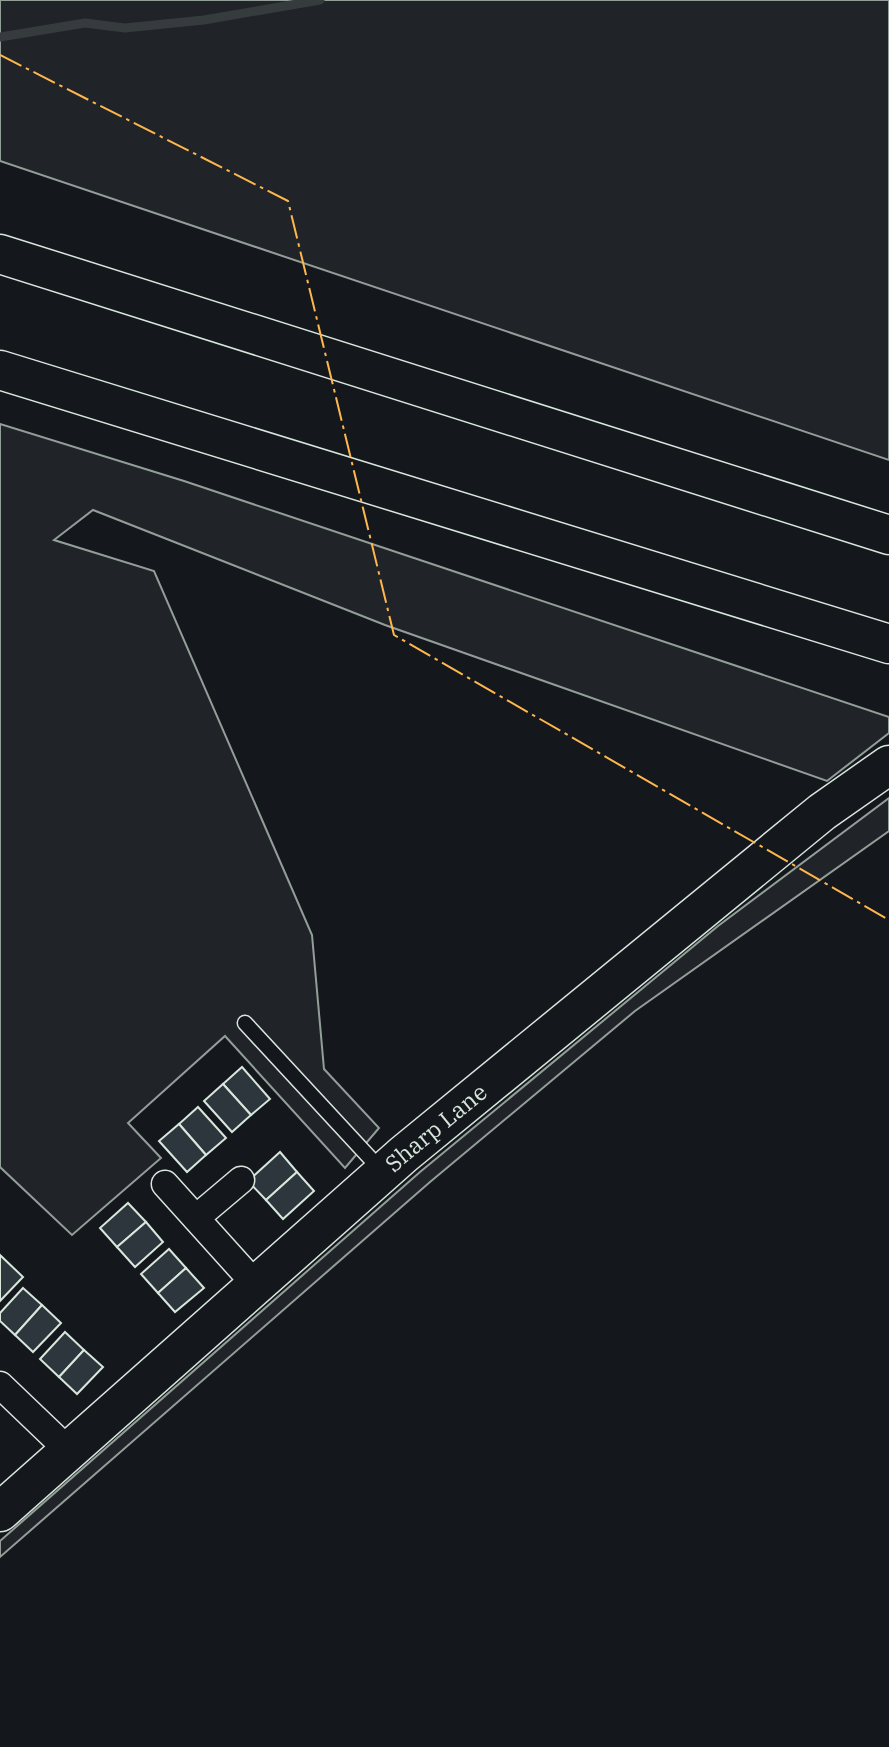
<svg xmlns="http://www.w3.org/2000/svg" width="889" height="1747" viewBox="0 0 889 1747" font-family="'IBM Plex Serif',serif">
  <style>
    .green { fill: #202428; stroke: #939e99; stroke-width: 2 }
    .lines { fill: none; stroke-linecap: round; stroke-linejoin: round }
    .stream { stroke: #363b3e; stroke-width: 9 }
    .building { fill: #2c363c; stroke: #d8e6dc; stroke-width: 2 }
    .lane-casing { stroke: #d8e6dc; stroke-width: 17 }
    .street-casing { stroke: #d8e6dc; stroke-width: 29 }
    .secondary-casing { stroke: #d8e6dc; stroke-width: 41 }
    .highway-casing { stroke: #d8e6dc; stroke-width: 41 }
    .lane { stroke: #14181c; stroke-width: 14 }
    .street { stroke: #14181c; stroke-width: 26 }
    .secondary { stroke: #14181c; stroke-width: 38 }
    .highway { stroke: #14181c; stroke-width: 38 }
    .power { stroke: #ffb74d; stroke-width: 2; stroke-dasharray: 24 5 3.5 5; stroke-linecap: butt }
    .labels { text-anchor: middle; stroke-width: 5; stroke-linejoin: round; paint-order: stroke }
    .street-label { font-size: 23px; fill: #d8e6dc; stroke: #14181c }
  </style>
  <rect width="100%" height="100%" fill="#14181c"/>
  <g class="green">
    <path d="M0,0H889V460L0,161Z"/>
    <path d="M0,424L184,481L889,717V733L827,781L385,625L93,510L54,540L154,571L312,935L324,1069L379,1128L345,1168L225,1036L128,1123L161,1158L72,1235L0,1167Z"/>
    <path d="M889,798V831L635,1011L430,1182L0,1557V1541L420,1172L718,926Z"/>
  </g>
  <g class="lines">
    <path class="stream" d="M0,37L85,23L125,28L204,20L320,0"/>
  </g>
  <g class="building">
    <path d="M242,1067L270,1099L251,1115L223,1084Z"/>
    <path d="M223,1084L251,1115L232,1132L204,1101Z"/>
    <path d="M198,1107L226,1138L206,1155L179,1124Z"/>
    <path d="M179,1124L206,1155L187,1172L159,1141Z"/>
    <path d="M280,1152L297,1172L266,1200L248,1181Z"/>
    <path d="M297,1172L314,1191L283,1219L266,1200Z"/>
    <path d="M128,1203L146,1222L117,1247L100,1228Z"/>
    <path d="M146,1222L163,1242L135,1267L117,1247Z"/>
    <path d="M169,1249L186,1268L158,1293L141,1274Z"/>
    <path d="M0,1255L23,1277L0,1301Z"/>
    <path d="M186,1268L204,1288L175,1312L158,1293Z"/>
    <path d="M23,1288L42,1305L15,1335L0,1321V1313Z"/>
    <path d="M42,1305L61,1323L33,1352L15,1335Z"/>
    <path d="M65,1332L84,1350L59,1377L40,1359Z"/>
    <path d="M84,1350L103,1367L77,1394L59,1377Z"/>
  </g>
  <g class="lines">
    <g class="lane-casing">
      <path id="lane" d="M245,1023L382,1171"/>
    </g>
    <g class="street-casing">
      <g id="street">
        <path d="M165,1184L256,1285"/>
        <path d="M196,1218L241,1180"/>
        <path d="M0,1385L69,1451"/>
      </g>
    </g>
    <g class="secondary-casing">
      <g id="secondary">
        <path id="s1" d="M0,1512L404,1154L822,812L889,765"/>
      </g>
    </g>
    <g class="highway-casing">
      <g id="highway">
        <path d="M0,254L889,535"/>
        <path d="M0,370L889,644"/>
      </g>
    </g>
    <use href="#lane" class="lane"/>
    <use href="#street" class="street"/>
    <use href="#secondary" class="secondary"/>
    <use href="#highway" class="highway"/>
    <path class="power" d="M0,55L288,201L394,635L889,920"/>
  </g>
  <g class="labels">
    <g class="street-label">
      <text dy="8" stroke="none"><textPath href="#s1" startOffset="581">Sharp Lane</textPath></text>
    </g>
  </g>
</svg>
